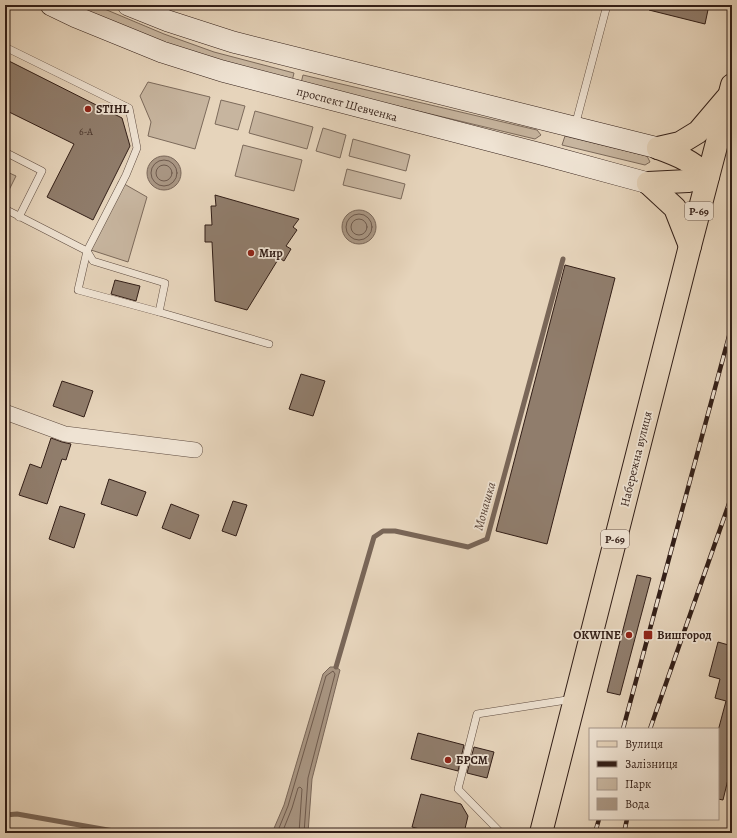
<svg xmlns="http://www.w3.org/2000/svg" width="737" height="838" viewBox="0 0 737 838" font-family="Alegreya,serif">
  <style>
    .green { fill: #c7b59f; stroke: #7c6a5b }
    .water { fill: #a99683; stroke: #796658 }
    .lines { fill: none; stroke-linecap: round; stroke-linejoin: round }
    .shore { stroke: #6e5a4d; stroke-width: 1 }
    .stream { stroke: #796658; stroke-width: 5 }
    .building { fill: #907d6c; stroke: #321e17 }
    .lane-casing { stroke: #5f4c40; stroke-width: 8 }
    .street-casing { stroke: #5f4c40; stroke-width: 16 }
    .secondary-casing { stroke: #321e17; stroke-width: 22 }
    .primary-casing { stroke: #321e17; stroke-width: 24 }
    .lane { stroke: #efe3d3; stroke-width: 7 }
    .street { stroke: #efe3d3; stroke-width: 15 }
    .secondary { stroke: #efe3d3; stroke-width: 21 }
    .primary { stroke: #e6d4bb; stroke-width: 22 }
    .rail-casing { stroke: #321e17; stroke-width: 4.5 }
    .rail { stroke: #efe3d3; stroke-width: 3; stroke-dasharray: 9; stroke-linecap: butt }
    .poi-dot { fill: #8f2418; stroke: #efe3d3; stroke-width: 1.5 }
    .labels { text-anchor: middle; stroke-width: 3.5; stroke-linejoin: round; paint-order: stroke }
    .number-label { font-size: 10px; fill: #4a362c }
    .shield { fill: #efe3d3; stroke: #6b594f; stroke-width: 1 }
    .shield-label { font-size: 11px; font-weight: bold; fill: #321e17 }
    .street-label { font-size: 12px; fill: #321e17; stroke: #efe3d3 }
    .poi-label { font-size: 12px; font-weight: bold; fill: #321e17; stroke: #efe3d3; text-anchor: start }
    .water-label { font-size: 13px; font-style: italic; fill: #5c483d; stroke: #efe3d3 }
  </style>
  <rect width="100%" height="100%" fill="#e6d4bb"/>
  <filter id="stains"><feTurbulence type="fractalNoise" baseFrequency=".005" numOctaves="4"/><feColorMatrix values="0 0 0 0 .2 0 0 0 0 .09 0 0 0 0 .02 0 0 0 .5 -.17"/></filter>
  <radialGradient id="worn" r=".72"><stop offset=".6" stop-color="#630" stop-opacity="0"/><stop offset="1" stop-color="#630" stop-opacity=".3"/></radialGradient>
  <g class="green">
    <path d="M73,5H95L164,34L214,52L294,73L292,81L251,71L162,42Z"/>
    <path d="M303,75L537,130L541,135L535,139L301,83Z"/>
    <path d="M148,82L210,97L195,149L148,136L151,122L140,96Z"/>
    <path d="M221,100L245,106L238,130L215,124Z"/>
    <path d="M255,111L313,127L307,149L249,133Z"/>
    <path d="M323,128L346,135L340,158L316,151Z"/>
    <path d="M565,136L647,156L650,162L645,165L562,145Z"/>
    <path d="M353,139L410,155L406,171L349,156Z"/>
    <path d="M243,145L302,160L294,191L235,176Z"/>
    <path d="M347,169L405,184L401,199L343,185Z"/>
    <path d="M5,171L16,176L5,198Z"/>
    <path d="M119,181L147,197L128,262L88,249Z"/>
  </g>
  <g class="water">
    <circle cx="164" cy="173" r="17"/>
    <circle cx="359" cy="227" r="17"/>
    <path d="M330,667H336L340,670L312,779L308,833H272L284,805L323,674Z"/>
  </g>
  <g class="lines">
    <g class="shore">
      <circle cx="164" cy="173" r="13"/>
      <circle cx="164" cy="173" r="8"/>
      <circle cx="359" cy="227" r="13"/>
      <circle cx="359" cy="227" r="8"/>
      <path d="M277,833L288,806L326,676L333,671L335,674L308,778L304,833"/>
      <path d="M282,833L292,808L298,788L300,787L302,789L299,833"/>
    </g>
    <g class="stream">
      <path d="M336,667L374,537L383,531H395L468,547L487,539L563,259"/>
      <path d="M5,815L17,814L125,833"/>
    </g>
  </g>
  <g class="building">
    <path d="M650,5H709L705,24L649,10Z"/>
    <path d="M5,59L122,118L130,146L93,220L47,197L74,144L5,110Z"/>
    <path d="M215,195L299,219L293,227L297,230L286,246L291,249L284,261L279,258L247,310L215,301L212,242H205V225H212L211,206H216Z"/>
    <path d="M565,265L615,278L547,544L496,531Z"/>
    <path d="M115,280L140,286L136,301L111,294Z"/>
    <path d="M301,374L325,381L313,416L289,409Z"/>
    <path d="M62,381L93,391L84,417L53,406Z"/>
    <path d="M51,438L62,442L71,444L66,460L62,459L47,504L19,495L30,464L41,468Z"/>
    <path d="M109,479L146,492L137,516L101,504Z"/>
    <path d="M233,501L247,505L236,536L222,531Z"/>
    <path d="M171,504L199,515L190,539L162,528Z"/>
    <path d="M60,506L85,514L74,548L49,539Z"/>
    <path d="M637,575L651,578L620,695L607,692Z"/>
    <path d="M718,642L732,646V763L723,800L718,799V731L726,701L715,698L720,679L709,676Z"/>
    <path d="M418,733L464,745L458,771L411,759Z"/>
    <path d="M474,747L494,752L487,778L467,773Z"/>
    <path d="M421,794L461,804L468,816L464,833H435L412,827Z"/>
  </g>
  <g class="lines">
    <g class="lane-casing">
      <g id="lane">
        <path d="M5,47L129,108L137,148L126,175L87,251L5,209"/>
        <path d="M575,126L607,5"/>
        <path d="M5,152L42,171L19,217"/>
        <path d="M87,251L93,261L165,283L159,312L269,344"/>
        <path d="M87,251L78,290L159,312"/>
        <path d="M501,833L458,789L477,714L573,699"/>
      </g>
    </g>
    <g class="street-casing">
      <path id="street" d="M5,412L65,434L195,450"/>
    </g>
    <g class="secondary-casing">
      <g id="secondary">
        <path d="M51,5L76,17L162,52L222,71L545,155L648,183"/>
        <path d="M128,5L168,21L233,42L658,148"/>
      </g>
    </g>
    <g class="primary-casing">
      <g id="primary">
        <path d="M658,148L680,143L698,132L726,99"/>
        <path d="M658,148C680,156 691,161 708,176"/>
        <path d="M648,183L675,208L690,246"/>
        <path d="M648,183L688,181L708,176"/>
        <path d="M541,833L690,246L732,85"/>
      </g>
    </g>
    <use href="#lane" class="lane"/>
    <use href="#street" class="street"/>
    <use href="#secondary" class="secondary"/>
    <use href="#primary" class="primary"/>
    <g class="rail-casing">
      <g id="rail">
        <path d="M623,729L732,325"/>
        <path d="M650,729L732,495"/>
        <path d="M595,833L599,819"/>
        <path d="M624,833L627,819"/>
      </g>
    </g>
    <use href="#rail" class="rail"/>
  </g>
  <g class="poi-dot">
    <circle cx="88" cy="109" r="4"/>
    <circle cx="251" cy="253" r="4"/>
    <circle cx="629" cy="635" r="4"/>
    <rect x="643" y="630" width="10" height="10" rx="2"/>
    <circle cx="448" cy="760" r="4"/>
  </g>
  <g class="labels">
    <g class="number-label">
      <text x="86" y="135">6-А</text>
    </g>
    <g class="shield">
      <rect x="685" y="202" width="28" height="18" rx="3"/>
      <rect x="601" y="530" width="28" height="18" rx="3"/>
    </g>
    <g class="shield-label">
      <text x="699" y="215">Р-69</text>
      <text x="615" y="543">Р-69</text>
    </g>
    <g class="street-label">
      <text transform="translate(347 104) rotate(15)" y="4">проспект Шевченка</text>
      <text transform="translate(636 459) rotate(-76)" y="4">Набережна вулиця</text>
    </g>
    <g class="poi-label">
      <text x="96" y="113">STIHL</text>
      <text x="259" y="257">Мир</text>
      <text x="621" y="639" text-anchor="end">OKWINE</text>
      <text x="657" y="639">Вишгород</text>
      <text x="456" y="764">БРСМ</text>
    </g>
    <g class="water-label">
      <text transform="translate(484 506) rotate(-74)" y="5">Монашка</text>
    </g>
  </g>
  <rect width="737" height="838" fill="none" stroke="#e6d4bb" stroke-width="20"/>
  <rect x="6" y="6" width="725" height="826" fill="none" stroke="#321e17" stroke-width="2"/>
  <rect x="10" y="10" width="717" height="818" fill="none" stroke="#321e17"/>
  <rect x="589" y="728" width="130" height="92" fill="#efe3d3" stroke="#a39488"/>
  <rect x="597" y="741" width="20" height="6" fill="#e6d4bb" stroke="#a39488"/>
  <text x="625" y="748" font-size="12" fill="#321e17">Вулиця</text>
  <rect x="597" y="761" width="20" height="6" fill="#321e17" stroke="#a39488"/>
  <text x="625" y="768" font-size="12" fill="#321e17">Залізниця</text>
  <rect x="597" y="778" width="20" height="12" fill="#c7b59f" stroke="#a39488"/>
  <text x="625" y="788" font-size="12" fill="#321e17">Парк</text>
  <rect x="597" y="798" width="20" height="12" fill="#a99683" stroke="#a39488"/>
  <text x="625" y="808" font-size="12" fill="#321e17">Вода</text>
  <rect width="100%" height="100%" filter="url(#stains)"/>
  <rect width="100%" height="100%" fill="url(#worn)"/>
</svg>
